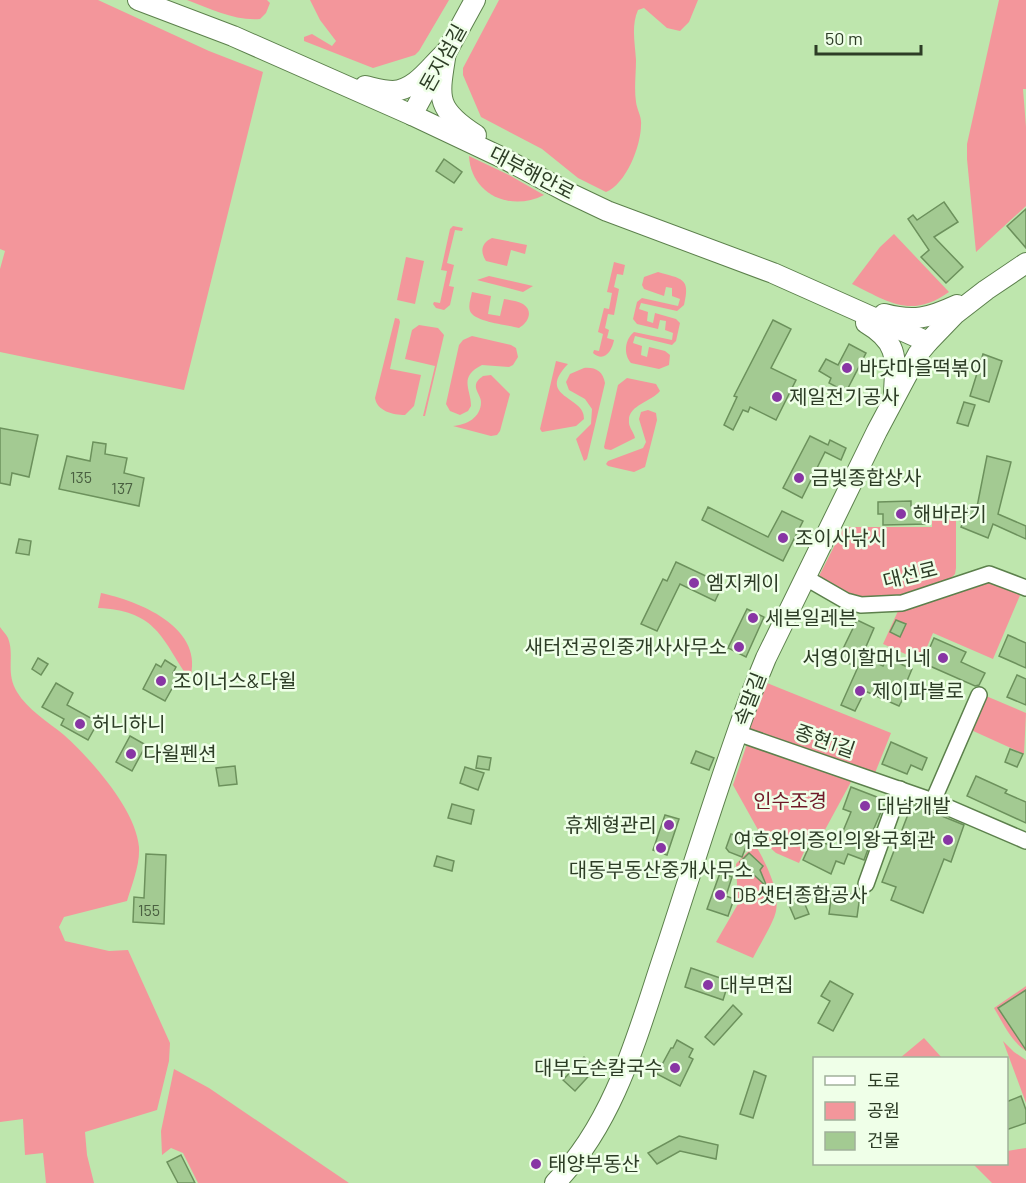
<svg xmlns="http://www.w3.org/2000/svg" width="1026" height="1183" viewBox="0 0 1026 1183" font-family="Barlow,'Noto Sans KR',sans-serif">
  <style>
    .green { fill: #f3969b }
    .building { fill: #a3ca92; stroke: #6c915c; stroke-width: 1.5 }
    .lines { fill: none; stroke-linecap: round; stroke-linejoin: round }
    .minor-casing { stroke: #5c804c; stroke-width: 18 }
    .tertiary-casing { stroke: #5c804c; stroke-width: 22 }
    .minor { stroke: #fff; stroke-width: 15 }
    .tertiary { stroke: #fff; stroke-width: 20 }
    .poi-dot { fill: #8836a4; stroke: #efffe8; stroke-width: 2 }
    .labels { text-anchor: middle; stroke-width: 5; stroke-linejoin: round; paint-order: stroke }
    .number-label { font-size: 16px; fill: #4a6041 }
    .street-label { font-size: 20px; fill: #2d3d26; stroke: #efffe8 }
    .poi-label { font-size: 20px; fill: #2d3d26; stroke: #efffe8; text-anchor: start }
    .park-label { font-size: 20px; fill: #701a28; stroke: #efffe8 }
  </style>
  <rect width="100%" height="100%" fill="#bee6ad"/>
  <g class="green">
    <path d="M0,0H98L209,51L263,72L184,390L0,352V269L5,251L0,249Z"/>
    <path d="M187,0H267L270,3L266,13L260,19C235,21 211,9 187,0Z"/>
    <path d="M310,0H449L419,51L415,55L373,68L304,41V37L312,34L332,46L336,41L320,20Z"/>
    <path d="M499,0H698L689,22L680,31L667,28L644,8L638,10C631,26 635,43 636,60C636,74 634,88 636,102C637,110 642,117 641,125C641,146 626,184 606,192L578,178L542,149L481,117L463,75V68Z"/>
    <path d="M999,0H1026V89H1023L1026,127V206L976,252L967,159V144Z"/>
    <path d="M469,156L509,175L544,195C511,212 471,195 469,156Z"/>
    <path d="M453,226L463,228L462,231L455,230L447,263L454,265L449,286L454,287L450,305L444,310L436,308L433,304L434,302L440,303L447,271L441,270L450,229Z"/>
    <path d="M894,234L949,292C911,319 889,302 852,284L880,247Z"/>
    <path d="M492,238L527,245L525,254L511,250L507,266L486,261C480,252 481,243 492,238Z"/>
    <path d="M406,257L424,261L415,304L397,300Z"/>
    <path d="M614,262L625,265L623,275L617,274L614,287L619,289L614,315L608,314L605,328L609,330L607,338L614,340C612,351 604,363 593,353L594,350L599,351L603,334L598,332L604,308L609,309L612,293L607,292Z"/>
    <path d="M658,272C681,279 691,277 684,305L677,311L641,303L639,309L648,312L647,321L653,323L655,313L676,319L680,323L676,341L672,345L635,336L633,343L642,346L641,355L647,357L649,347L665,351L670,355L669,365L659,369L631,363C623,354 625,339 634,332L672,340L673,333L665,330L666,321L660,320L658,329L637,324L633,319L637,302L642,298L678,306L680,299L672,296V288L666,287L664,296L644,289L642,285L644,277Z"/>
    <path d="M489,276L533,286L523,292L477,280Z"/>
    <path d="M472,292L491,296L488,314L500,316L504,299C510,300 518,301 523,304C534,311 528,323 519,328C508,325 474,322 470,311C468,305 471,298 472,292Z"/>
    <path d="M395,318L399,319L400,322L390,369L421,375L414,406L405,415C393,415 377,411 375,398Z"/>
    <path d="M419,325L438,328L444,335L425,416H423L435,366L405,359L412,330Z"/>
    <path d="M472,336L511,345L516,348L518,357L513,365L509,367L482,365C458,377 471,389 471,406L468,411L460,415L450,411L446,404L459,345L463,340Z"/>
    <path d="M556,361L568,364C535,398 586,396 584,419L576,426L542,432L540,429Z"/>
    <path d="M584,368C595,367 603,371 605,383L587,459L584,461L576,439L591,424L592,409L585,399L569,390L566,382L570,374Z"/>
    <path d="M491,375L510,394L500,431L497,435L491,436L453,426C466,425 481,418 481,402C481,397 477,393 476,388C475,382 479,379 483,376Z"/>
    <path d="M627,378L656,384L660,391C651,402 629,405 629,420C628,427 634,432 635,438L611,450L605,449L604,447L618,385Z"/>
    <path d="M648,410L656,413L657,420L645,467L634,472L608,466L606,464L608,461L643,448L646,442L639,419L641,412Z"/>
    <path d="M932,506L954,516L956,520V568L955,574L950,579C936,585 921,592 906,596C878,603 838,598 819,576L844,527H932Z"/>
    <path d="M989,580L1021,593L993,659L933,633L921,661L883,644L898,611Z"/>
    <path d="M101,593C138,601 202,626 191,675L187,676C160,634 154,611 98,608Z"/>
    <path d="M0,627C2,630 6,634 8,638C15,656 5,672 17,692C27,709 48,722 64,735C91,759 136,810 139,847C140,865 132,884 127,901L64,917L59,927L65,941L109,951L128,950L170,1043L169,1061L157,1110L85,1132L87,1155L94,1183H46L43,1153L25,1155L23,1119L0,1122Z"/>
    <path d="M767,683L891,733L875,773L749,729Z"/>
    <path d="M986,696L1026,713L1024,754L971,730Z"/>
    <path d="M747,744L852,780L820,839L811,836L799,863L776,853L766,844L733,785Z"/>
    <path d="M755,844C765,862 780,889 776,911C774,922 759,946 753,958L716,942L738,904L736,864Z"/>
    <path d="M1026,986V1051C1011,1041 1003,1023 994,1008Z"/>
    <path d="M924,1038L942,1058H900Z"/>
    <path d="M1003,1041L1014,1052L1026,1060V1103Z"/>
    <path d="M174,1069L209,1088L349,1183H198L183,1153L171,1148L162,1155L161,1131Z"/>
    <path d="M1026,1148V1183H992L973,1164H1006L1007,1151Z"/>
  </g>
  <g class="building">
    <path d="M444,159L462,172L454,183L436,171Z"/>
    <path d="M944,202L958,222L934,237L963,267L946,283L921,257L929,250L908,219L913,215L917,220Z"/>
    <path d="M1026,209V248L1007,226Z"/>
    <path d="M773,320L791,329L771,368L796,380L776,420L750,407L748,412L743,410L733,430L724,425L737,397L734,396Z"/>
    <path d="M849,344L866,353L846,392L829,383L831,378L819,371L826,359L838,365Z"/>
    <path d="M983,354L1002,361L989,402L970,396Z"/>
    <path d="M964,402L975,405L968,426L957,423Z"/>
    <path d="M0,428L38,435L29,477L12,473L10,485L0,483Z"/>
    <path d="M810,436L828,445L830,440L846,448L841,460L825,452L802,498L783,488Z"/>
    <path d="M93,442L106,444L105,454L127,458L124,473L144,478L139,506L59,489L67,456L90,461Z"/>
    <path d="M987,456L1011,462L998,514L1026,526V539L993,524L988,538L961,527L963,522L959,520L964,507L976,512Z"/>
    <path d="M911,501V506H927V524L883,525V514H878V502Z"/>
    <path d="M708,507L768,537L782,511L803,521L783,561L702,520Z"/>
    <path d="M19,539L31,541L29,555L16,553Z"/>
    <path d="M676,562L723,584L715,601L680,584L657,631L641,624L663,579L667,581Z"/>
    <path d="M747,609L764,617L746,657L728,648Z"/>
    <path d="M857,620L874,628L862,656L883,666L887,658L912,669L902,693L905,695L899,706L865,691L855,711L841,705L858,667L838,659Z"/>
    <path d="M896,620L906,624L900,637L890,632Z"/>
    <path d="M1008,635L1026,643V668L999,656Z"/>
    <path d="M934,638L966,652L961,662L985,673L979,685L975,686L923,663Z"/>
    <path d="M38,658L48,664L41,675L32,669Z"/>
    <path d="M165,660L176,667L173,673L179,676L165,701L143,689L156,664L161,667Z"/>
    <path d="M1017,675L1026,679V705L1007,697Z"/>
    <path d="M56,683L73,693L67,705L98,722L88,740L61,725L64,719L42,707Z"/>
    <path d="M130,736L146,745L132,771L116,762Z"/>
    <path d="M891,742L927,758L922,770L911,765L907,774L882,764Z"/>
    <path d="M1010,749L1023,754L1017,767L1005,762Z"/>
    <path d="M696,751L714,758L709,770L691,763Z"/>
    <path d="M478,756L491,758L489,770L476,768Z"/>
    <path d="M235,766L237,784L219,786L216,768Z"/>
    <path d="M465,767L484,773L478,790L460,783Z"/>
    <path d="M976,776L1007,790L1005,793L1026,802V823L967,796Z"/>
    <path d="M851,787L882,799L880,804L884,805L869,840L871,841L864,860L848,854L844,864L836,861L831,874L803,860L813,838L836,848L851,812L843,809Z"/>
    <path d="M452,804L474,810L471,824L448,818Z"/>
    <path d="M912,804L964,825L951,862L944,859L923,913L891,900L896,887L882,882Z"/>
    <path d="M665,815L679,819L667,855L653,850Z"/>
    <path d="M731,834L743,838L747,844L742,857L729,852L726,848Z"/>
    <path d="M749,853L763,866L760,870L767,887L740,862Z"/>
    <path d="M146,854L166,855L164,924L133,922L134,897L144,898Z"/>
    <path d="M437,856L454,861L452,871L434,866Z"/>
    <path d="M720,873L732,877L726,896L734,899L728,916L707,909Z"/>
    <path d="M799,890L809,914L795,919L785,896Z"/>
    <path d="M832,891L860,895L857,917L829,914Z"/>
    <path d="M691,968L729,981L723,1000L685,987Z"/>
    <path d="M830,981L853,994L833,1031L818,1023L830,1001L821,996Z"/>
    <path d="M1026,990V1050L998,1008Z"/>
    <path d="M733,1005L742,1014L714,1045L705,1037Z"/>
    <path d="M677,1040L693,1049L689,1057L693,1059L680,1086L657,1074L671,1048H673Z"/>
    <path d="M584,1057L596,1068L575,1091L563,1080Z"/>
    <path d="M754,1071L766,1076L753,1118L740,1114Z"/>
    <path d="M1021,1096L1026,1110V1123L1006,1130V1102Z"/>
    <path d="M679,1136L718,1145L716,1159L680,1151L657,1164L648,1153Z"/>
    <path d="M181,1155L195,1183H178L167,1162Z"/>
  </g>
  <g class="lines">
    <g class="minor-casing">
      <g id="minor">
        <path d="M806,578L846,601L861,605L902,603L989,574L1026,588"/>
        <path d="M737,733L933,801L1026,841"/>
        <path d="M933,801L979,695"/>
        <path d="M866,884L900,789"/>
      </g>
    </g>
    <g class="tertiary-casing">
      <g id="tertiary">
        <path d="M138,0L233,36L412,115L503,158L567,192L607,211L773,273L928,342"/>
        <path d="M446,52C439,97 434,108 476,135"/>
        <path d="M365,86C374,88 384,91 393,91C416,90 431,65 446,52"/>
        <path d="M412,115L475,0"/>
        <path d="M884,314C914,322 929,318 957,305"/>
        <path d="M866,323C898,342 896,357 894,392"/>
        <path d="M555,1183C616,1121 638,1032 665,952C693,867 719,781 750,697L766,658L877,431L918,354L928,342L955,314L986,290L1026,263"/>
      </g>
    </g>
    <use href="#minor" class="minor"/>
    <use href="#tertiary" class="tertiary"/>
  </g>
  <g class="poi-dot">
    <circle cx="847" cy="368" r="6"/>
    <circle cx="777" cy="397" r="6"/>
    <circle cx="799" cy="478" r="6"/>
    <circle cx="901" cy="514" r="6"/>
    <circle cx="783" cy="538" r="6"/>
    <circle cx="694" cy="583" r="6"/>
    <circle cx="753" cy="618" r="6"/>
    <circle cx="739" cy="647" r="6"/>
    <circle cx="943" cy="658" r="6"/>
    <circle cx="161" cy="681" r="6"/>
    <circle cx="860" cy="691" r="6"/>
    <circle cx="80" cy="724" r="6"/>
    <circle cx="131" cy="754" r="6"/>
    <circle cx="865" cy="806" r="6"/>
    <circle cx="669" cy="825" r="6"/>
    <circle cx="948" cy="840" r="6"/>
    <circle cx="661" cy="848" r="6"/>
    <circle cx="720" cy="895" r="6"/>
    <circle cx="708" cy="985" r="6"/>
    <circle cx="675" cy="1068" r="6"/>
    <circle cx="536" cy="1164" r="6"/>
  </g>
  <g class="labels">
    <g class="number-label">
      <text x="81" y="483">135</text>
      <text x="122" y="494">137</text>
      <text x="149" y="916">155</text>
    </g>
    <g class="street-label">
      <text transform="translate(443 58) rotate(-61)" y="7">돈지섬길</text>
      <text transform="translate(532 173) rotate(27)" y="7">대부해안로</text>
      <text transform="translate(910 575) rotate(-14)" y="7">대선로</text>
      <text transform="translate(750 699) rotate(-69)" y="7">속말길</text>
      <text transform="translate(825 741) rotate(19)" y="7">종현1길</text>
    </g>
    <g class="poi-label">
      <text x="859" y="375">바닷마을떡볶이</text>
      <text x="789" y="404">제일전기공사</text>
      <text x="811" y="485">금빛종합상사</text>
      <text x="913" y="521">해바라기</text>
      <text x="795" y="545">조이사낚시</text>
      <text x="706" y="590">엠지케이</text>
      <text x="765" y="625">세븐일레븐</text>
      <text x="727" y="654" text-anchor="end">새터전공인중개사사무소</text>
      <text x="931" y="665" text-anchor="end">서영이할머니네</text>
      <text x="173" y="688">조이너스&amp;다윌</text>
      <text x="872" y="698">제이파블로</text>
      <text x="92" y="731">허니하니</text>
      <text x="143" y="761">다윌펜션</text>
      <text x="877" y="813">대남개발</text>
      <text x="657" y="832" text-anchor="end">휴체형관리</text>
      <text x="936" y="847" text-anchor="end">여호와의증인의왕국회관</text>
      <text x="661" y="877" text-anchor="middle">대동부동산중개사무소</text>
      <text x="732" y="902">DB샛터종합공사</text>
      <text x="720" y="992">대부면집</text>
      <text x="663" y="1075" text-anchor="end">대부도손칼국수</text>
      <text x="548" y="1171">태양부동산</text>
    </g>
    <g class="park-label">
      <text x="790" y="808">인수조경</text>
    </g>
  </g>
  <rect x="813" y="1057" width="195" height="108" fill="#efffe8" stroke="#a1b19a" stroke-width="1.5"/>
  <rect x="825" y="1076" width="30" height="9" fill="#ffffff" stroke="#a1b19a" stroke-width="1.5"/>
  <text x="867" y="1087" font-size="18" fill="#2d3d26">도로</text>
  <rect x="825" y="1102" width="30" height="18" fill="#f3969b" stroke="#a1b19a" stroke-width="1.5"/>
  <text x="867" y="1117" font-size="18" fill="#2d3d26">공원</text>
  <rect x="825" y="1132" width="30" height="18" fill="#a3ca92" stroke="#a1b19a" stroke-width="1.5"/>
  <text x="867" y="1147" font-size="18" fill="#2d3d26">건물</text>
  <path d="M816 45v9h105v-9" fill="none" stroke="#2d3d26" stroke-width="3"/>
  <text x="825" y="45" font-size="18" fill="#2d3d26" stroke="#efffe8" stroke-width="4.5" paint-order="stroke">50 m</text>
</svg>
